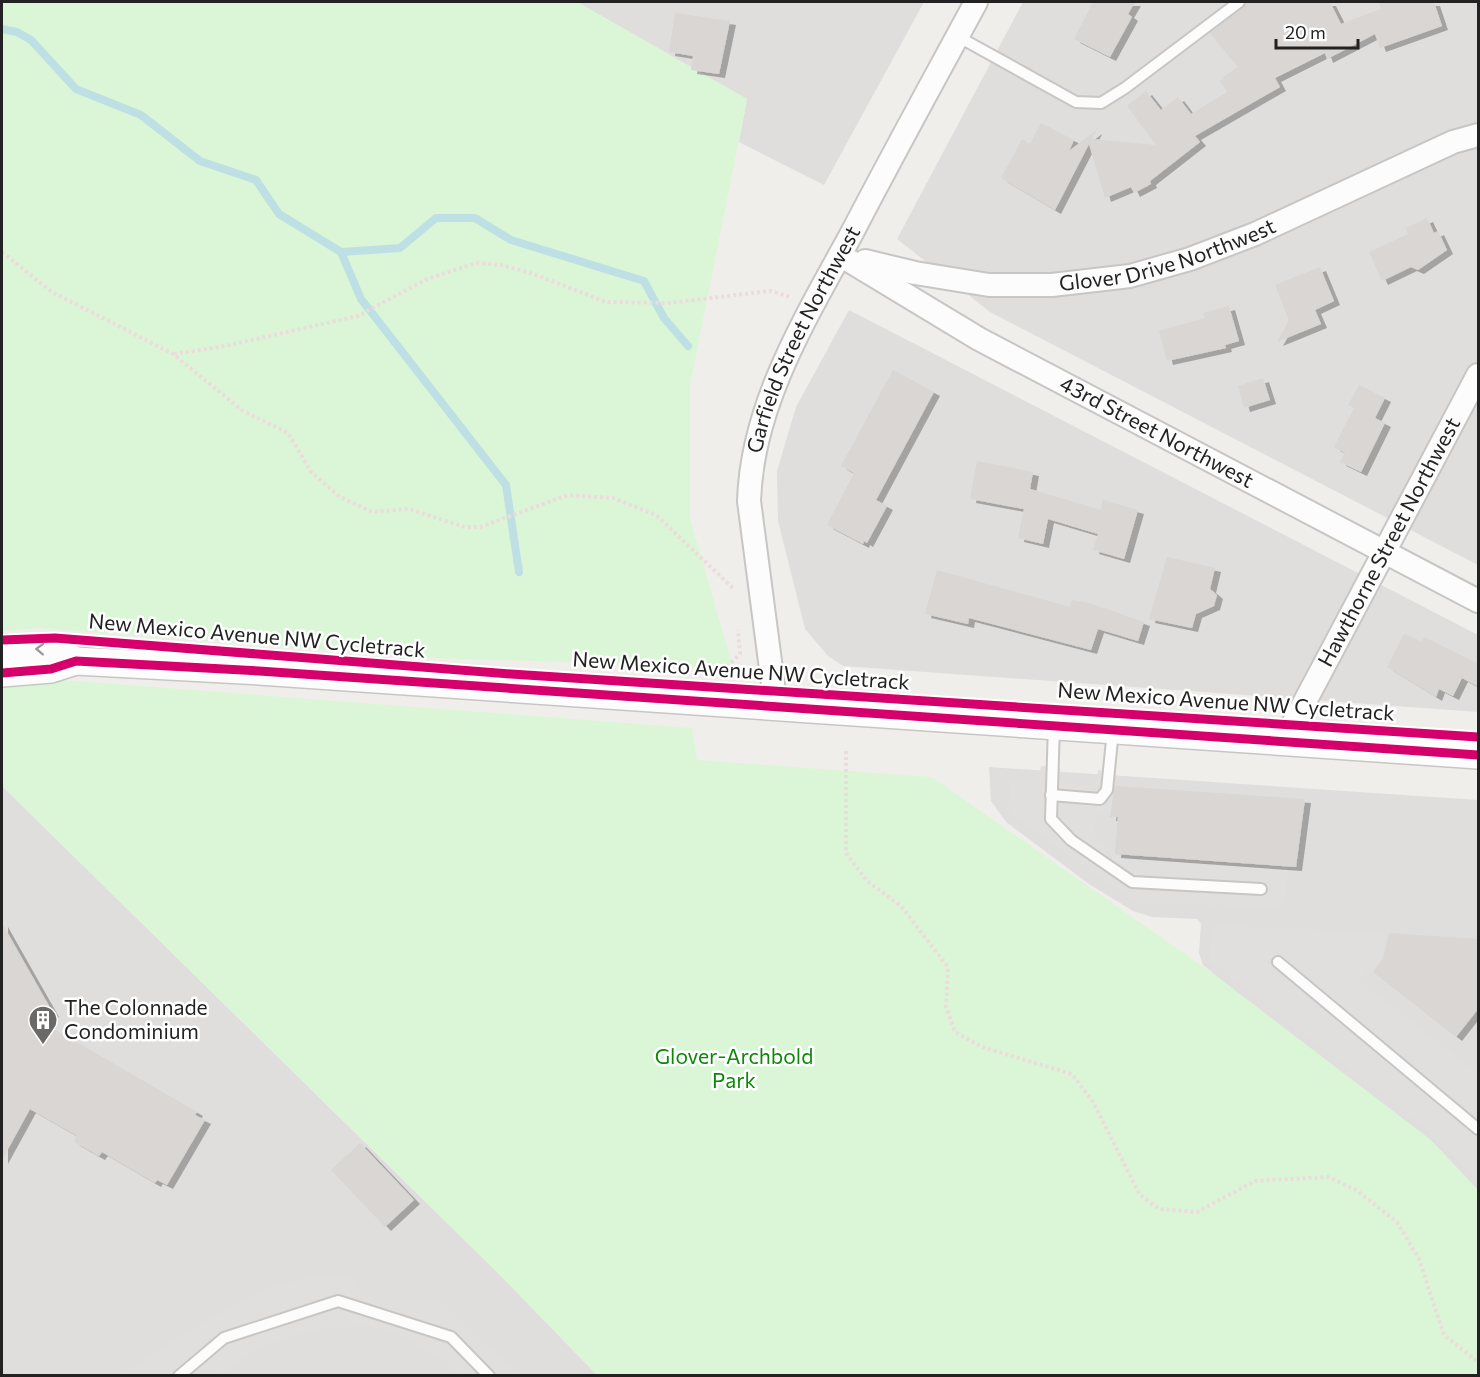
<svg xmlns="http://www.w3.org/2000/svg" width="1480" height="1377" viewBox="0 0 1480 1377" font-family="Commissioner,sans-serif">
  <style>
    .residential { fill: #dfdedc }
    .park { fill: #daf6d7 }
    .parking { fill: #e0dfde }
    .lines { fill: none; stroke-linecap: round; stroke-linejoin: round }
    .stream { stroke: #bee0e4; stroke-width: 8 }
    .building { fill: #d9d6d3; filter: url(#shadow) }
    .service-casing { stroke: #c7c6c5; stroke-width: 14 }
    .minor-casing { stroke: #c7c6c5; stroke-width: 26 }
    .tertiary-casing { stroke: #c7c6c5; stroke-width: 30 }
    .path { stroke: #eddbdb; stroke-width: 4; stroke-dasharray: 3 3; stroke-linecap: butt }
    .service { stroke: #fdfcfc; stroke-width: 10 }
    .minor { stroke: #fdfcfc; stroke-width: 22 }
    .tertiary { stroke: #fdfcfc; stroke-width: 27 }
    .cycleway-casing { stroke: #fff; stroke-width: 13 }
    .cycleway { stroke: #d6006c; stroke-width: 9 }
    .oneway { stroke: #9a9a9a }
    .labels { text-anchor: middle; stroke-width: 5; stroke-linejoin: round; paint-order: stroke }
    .street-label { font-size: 21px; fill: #222; stroke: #fff }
    .poi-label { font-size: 21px; fill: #222; stroke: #fff; text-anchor: start }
    .park-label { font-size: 21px; fill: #0b8808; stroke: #fff }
  </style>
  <defs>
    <filter id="shadow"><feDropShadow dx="6" dy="4" stdDeviation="0" flood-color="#0004"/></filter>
  </defs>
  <rect width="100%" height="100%" fill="#f0eeeb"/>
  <g class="residential">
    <path d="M577,2H924L824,185L739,142L747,99Z"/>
    <path d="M1023,2H1478V565L990,312L897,239Z"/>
    <path d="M849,310L1478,635V712L843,666L828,656L805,629L778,521L777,471L796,407Z"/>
    <path d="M989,767L1478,800V1200L1396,1124L1203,965L1199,953L1201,924L1197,919L1152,917L1133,911L1089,884L1006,822L991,801Z"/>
    <path d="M2,786L499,1274L597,1375H2Z"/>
  </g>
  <g class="park">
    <path d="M2,2H577L747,99L690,385V519L735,674L683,665L426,658L38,628L2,631Z"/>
    <path d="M48,679L692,728L697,760L932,777L1215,975L1431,1140L1478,1190V1375H597L499,1274L2,786V682Z"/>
  </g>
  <g class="parking">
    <path d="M1041,766L1060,767L1061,779L1068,784L1090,785L1097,781L1098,770L1116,771L1110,815L1095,814L1094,837L1115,854L1126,859L1167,863L1288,867L1285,903L1279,906L1140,905L1009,813L1010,781L1035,782L1039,778Z"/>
    <path d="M1212,924L1386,934L1381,961L1374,969L1369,968L1359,980L1478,1074V1179L1423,1127L1209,961Z"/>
    <path d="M351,1275L359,1291L369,1298L423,1302L438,1298L518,1375H463L434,1354L399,1334L368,1326L329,1328L294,1335L260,1349L217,1375L119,1376L195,1327L273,1286L317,1276Z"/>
  </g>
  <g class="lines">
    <g class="stream">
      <path d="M2,29L17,32L31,40L76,89L141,115L200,161L256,180L279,214L341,252L361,299L506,485L519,572"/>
      <path d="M341,252L400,248L436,218H475L511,240L644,281L664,318L688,346"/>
    </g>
  </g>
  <g class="building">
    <path d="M1093,2H1135L1128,14L1132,17L1110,57L1074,39Z"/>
    <path d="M1249,2H1330L1341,24L1381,9L1379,2H1434L1442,26L1380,48L1375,34L1327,59L1325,53L1275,78L1280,87L1195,136L1200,142L1150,181L1151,184L1134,193L1131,187L1105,198L1089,144L1055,210L1001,178L1022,139L1030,144L1041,123L1074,140L1069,151L1096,130L1092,139L1156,145L1127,106L1146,91L1161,110L1178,97L1191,114L1227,92L1220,81L1224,79L1223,77L1238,67L1210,33Z"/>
    <path d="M675,13L730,21L719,74L691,70L693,56L669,52Z"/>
    <path d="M1427,218L1434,233L1438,231L1447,250L1418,270L1411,267L1382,281L1369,252L1408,234L1406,228Z"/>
    <path d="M1320,267L1334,301L1315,310L1321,324L1277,342L1289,320L1275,285Z"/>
    <path d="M1229,306L1239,341L1225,345L1226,348L1167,361L1159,331L1205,318L1203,313Z"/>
    <path d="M893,370L934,392L876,500L887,506L867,543L864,541L863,544L827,525L854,473L841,466Z"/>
    <path d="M1263,378L1270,400L1244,408L1238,386Z"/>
    <path d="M1359,385L1385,398L1375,418L1385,423L1361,472L1340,462L1345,453L1334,447L1354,408L1348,405Z"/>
    <path d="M977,461L1033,472L1030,489L1101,510L1103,500L1138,510L1124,559L1093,550L1098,534L1048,519L1043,544L1018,538L1024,509L970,499Z"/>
    <path d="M1167,557L1215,568L1210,589L1217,595L1214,606L1196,614L1192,628L1149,619Z"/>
    <path d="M937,570L1070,607L1072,600L1089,603L1144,622L1138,641L1098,629L1091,650L969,618L968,624L925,614Z"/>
    <path d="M1404,634L1422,642L1424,637L1479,664V687L1462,678L1453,696L1439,689L1436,697L1387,667Z"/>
    <path d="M1115,786L1305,799L1296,867L1115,854L1118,817H1110Z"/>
    <path d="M2,923L53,1013L40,1021L197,1112L195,1115L205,1120L167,1185L157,1180L155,1183L102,1152L99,1156L74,1142L77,1136L30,1109L2,1160Z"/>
    <path d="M1389,933L1479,939V1008L1456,1037L1373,972L1383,959Z"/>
    <path d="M360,1143L414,1200L385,1227L331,1170Z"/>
  </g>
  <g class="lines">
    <g class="service-casing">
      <g id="service">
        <path d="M957,36L1076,102L1101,103L1125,88L1239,2"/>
        <path d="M1054,726L1051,819L1071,840L1132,882L1261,889"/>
        <path d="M1051,795L1100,799L1107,790L1113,730"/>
        <path d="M1278,962L1478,1129"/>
        <path d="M179,1376L224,1338L338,1301L451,1337L489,1376"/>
      </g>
    </g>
    <g class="minor-casing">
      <g id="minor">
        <path id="s1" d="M840,255L979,339L1478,601"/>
        <path id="s2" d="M865,261L915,273L989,285H1052L1130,276L1190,259L1255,234L1453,142L1478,135"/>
        <path id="s3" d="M776,707L749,501C752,403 807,316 853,231C893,154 935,78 976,2"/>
        <path id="s4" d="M1284,741L1478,375"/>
      </g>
    </g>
    <g class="tertiary-casing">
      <g id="tertiary">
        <path d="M2,648L54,650L76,661"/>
        <path d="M2,673L51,669L76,661L259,671L1478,755"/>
      </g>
    </g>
    <g class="path">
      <path d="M2,252L52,292L173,354L243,411L288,433L311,472L340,497L372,512L409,509L465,527H480L568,495L613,498L656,515L735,590"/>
      <path d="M174,354L225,346L358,316L427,279L476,263L501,265L531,273L606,302L669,303L770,291L791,297"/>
      <path d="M727,667L740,654L738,630"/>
      <path d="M846,751V853L867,881L901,906L948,967L946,1007L955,1032L982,1047L1072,1074L1093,1102L1140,1195L1159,1209L1197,1212L1255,1181L1328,1177L1356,1190L1397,1222L1419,1259L1444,1335L1478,1362"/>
    </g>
    <use href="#service" class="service"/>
    <use href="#minor" class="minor"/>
    <use href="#tertiary" class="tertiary"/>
    <g class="cycleway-casing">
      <g id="cycleway">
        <path d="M2,640L55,638L511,674L1478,737"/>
        <path d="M2,673L51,669L76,661L259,671L1478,755"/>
      </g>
    </g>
    <use href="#cycleway" class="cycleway"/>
  </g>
  <defs><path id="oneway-chevron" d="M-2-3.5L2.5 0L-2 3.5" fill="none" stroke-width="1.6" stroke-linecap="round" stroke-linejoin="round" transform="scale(1.5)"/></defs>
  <use class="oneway" href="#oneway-chevron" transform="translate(40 649) rotate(-178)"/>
  <defs>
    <g id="building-pin" transform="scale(1.5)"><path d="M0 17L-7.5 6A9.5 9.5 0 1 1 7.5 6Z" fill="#6a6968" stroke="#fff"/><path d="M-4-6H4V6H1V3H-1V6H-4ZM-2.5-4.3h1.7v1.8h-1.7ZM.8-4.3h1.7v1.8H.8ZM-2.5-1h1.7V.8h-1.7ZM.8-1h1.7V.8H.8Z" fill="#fff"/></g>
  </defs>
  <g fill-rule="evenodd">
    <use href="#building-pin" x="43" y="1020"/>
  </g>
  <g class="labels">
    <g class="street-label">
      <text dy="7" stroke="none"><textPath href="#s2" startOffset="309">Glover Drive Northwest</textPath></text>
      <text dy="7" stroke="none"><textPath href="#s3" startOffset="380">Garfield Street Northwest</textPath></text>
      <text dy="7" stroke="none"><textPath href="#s1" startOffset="363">43rd Street Northwest</textPath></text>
      <text dy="7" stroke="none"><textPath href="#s4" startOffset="225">Hawthorne Street Northwest</textPath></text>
      <text transform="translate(257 636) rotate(5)" y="7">New Mexico Avenue NW Cycletrack</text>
      <text transform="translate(741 671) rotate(4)" y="7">New Mexico Avenue NW Cycletrack</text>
      <text transform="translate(1226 702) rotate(4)" y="7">New Mexico Avenue NW Cycletrack</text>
    </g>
    <g class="poi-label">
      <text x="64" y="1015">The Colonnade<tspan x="64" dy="24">Condominium</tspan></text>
    </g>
    <g class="park-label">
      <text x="734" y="1064">Glover-Archbold<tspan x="734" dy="24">Park</tspan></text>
    </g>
  </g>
  <rect width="1480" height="1377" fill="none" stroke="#222222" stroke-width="6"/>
  <path d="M1276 39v9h82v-9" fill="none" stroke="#222222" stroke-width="3"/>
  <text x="1285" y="39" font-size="18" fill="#222222" stroke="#ffffff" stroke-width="4.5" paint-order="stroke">20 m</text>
</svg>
